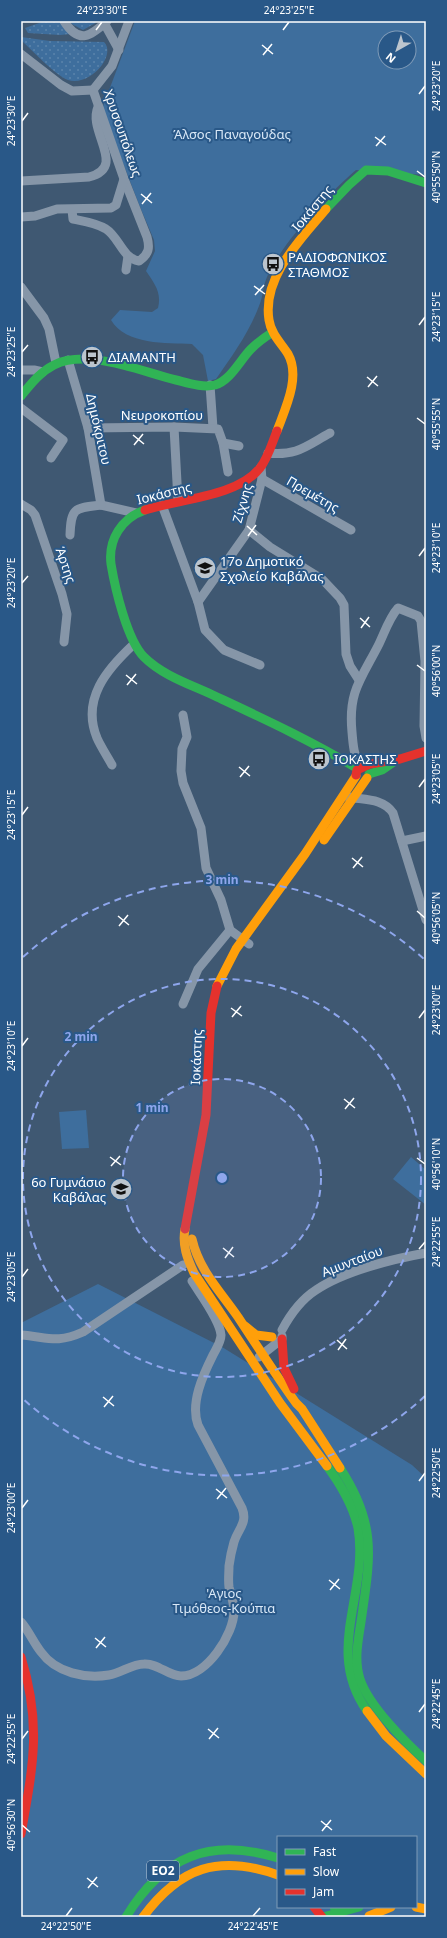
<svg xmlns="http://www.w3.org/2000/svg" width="447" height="1938" viewBox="0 0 447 1938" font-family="'Noto Sans',sans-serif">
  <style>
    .grass { fill: url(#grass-dots) }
    .park { fill: #3e6e9d; fill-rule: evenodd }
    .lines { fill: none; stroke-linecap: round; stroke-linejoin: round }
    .street { stroke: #8696a8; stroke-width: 9 }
    .fast { stroke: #30b455; stroke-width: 9 }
    .slow { stroke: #ff9f0a; stroke-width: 9 }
    .jam { stroke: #e5322d; stroke-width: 9 }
    .ticks { fill: none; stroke: #fff; stroke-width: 1.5 }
    .ring { fill: none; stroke: #8ea6ec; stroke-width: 2; stroke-dasharray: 7 5 }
    .labels { text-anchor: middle; stroke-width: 4; stroke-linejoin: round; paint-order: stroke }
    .shield { fill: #295888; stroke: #bfcddb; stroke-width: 1 }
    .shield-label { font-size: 12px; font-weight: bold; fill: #fff }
    .street-label { font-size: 13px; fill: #fff; stroke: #295888 }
    .park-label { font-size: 13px; fill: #d9e8f7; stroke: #295888 }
    .poi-label { font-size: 13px; fill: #fff; stroke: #295888; text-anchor: start }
    .centre { fill: #8ea6ec; stroke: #295888; stroke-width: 2 }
    .ring-label { font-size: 12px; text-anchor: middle; font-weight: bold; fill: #8ea6ec; stroke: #295888; stroke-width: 4; stroke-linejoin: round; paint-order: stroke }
    .neatline { fill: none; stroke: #fff; stroke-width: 1.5 }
    .ticks-label { font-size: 10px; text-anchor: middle; fill: #fff }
  </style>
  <defs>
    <pattern id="grass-dots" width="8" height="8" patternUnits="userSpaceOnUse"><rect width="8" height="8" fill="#3e6e9d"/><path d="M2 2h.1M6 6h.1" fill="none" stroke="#5b84ac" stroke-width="1.8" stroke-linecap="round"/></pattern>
  </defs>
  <rect width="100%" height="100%" fill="#3f5872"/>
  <g class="grass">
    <path d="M45,21H59L70,34L60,35L28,33L25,28Z"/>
    <path d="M70,21H99L83,30L72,24Z"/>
    <path d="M21,37L50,41L104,42C117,55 90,87 68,80C56,76 31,49 21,40Z"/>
  </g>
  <g class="park">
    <path d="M135,21H426V175L356,170C328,194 281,244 267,277C263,286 263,297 259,306C249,333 232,356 216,379L208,381L203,355L192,344C166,343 126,345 111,320L120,310L152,312L158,308C162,292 154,283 146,271L155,251L154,240L140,207L102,109ZM385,38H409V62H385Z"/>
    <path d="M86,1110L89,1148L62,1149L59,1112Z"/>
    <path d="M411,1157L426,1170V1205L393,1179Z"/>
    <path d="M98,1284L222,1347L412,1465L426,1478V1917H21V1323ZM278,1837H416V1907H278Z"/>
  </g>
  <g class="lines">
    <g class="street">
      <path d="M64,21C79,45 91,36 107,21"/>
      <path d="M103,21L119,50"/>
      <path d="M21,54L61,85L72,91L93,90"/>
      <path d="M93,90L112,66L129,21"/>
      <path d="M21,181L89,177C128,167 87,132 98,107"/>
      <path d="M72,210L73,219C83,221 97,223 106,229C119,237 122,258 139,261C149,254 150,248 147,237L124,179L93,90"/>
      <path d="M21,217L35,216L57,209L111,208L116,205L124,179"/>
      <path d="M126,270L128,256"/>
      <path d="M21,287L44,318L49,329L56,363"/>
      <path d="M68,360L88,428L101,505L136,513"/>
      <path d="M21,370H34L43,372"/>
      <path d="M210,385L213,428"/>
      <path d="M21,408L63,440L51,458"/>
      <path d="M174,427L178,501"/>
      <path d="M88,428L174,427L218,429L223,443L228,472"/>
      <path d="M223,443L239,446"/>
      <path d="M268,453C297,456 306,446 330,433"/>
      <path d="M262,479L351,530"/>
      <path d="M21,504L31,510L35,515L62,594L67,614L64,642"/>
      <path d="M162,505L198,602L205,630L224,650L260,665"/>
      <path d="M249,530L270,547L322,579L340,598L344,605L346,654L350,666L359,680"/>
      <path d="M70,535C71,507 75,508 101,505"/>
      <path d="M198,602L249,530L262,479L261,467"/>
      <path d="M183,715L187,737L182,749L181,771L183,783L201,828L206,868L221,900L230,930L249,944"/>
      <path d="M112,765C107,756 101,747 97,738C81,699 107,669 134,644"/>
      <path d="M360,767C354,756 353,745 352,732C348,692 361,679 378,646C384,634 389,618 398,608L418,616L421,621L425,661L424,726L426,738"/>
      <path d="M348,797C364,800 383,798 393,813L426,920"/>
      <path d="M402,841L426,836"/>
      <path d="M183,1004L198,969L230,930"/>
      <path d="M282,1330C290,1315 302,1299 316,1290C344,1271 393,1259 426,1253"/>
      <path d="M21,1335C48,1337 56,1344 83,1332L183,1265"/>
      <path d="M259,1357L282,1339V1336"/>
      <path d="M21,1622C29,1631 33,1642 41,1652C56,1673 86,1679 109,1675C121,1673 132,1664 144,1664C158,1663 168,1676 181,1676C207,1676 234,1634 234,1611C234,1603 231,1595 229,1587C228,1580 229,1573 229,1566C230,1558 232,1549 234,1542C238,1529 248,1523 242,1508L198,1425C190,1403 203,1375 213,1355C216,1349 221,1342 221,1335C220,1320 200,1294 192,1281"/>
    </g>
    <g class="fast">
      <path d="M326,209L349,185L366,170L388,171L426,183"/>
      <path d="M21,396C31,384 40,372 54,365C88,348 142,372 176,380C188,383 203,388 215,385C231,380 240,360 251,349C258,342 265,337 273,332"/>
      <path d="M145,510C122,518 108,539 111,564C115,588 127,640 144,657C163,676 192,685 215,696C264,719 312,741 358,769"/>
      <path d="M369,774L382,770L395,761"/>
      <path d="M327,1466C341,1485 353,1505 358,1528C369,1594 324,1650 367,1711"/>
      <path d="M340,1468C378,1526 370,1558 361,1622C358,1641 354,1660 360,1679C369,1706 405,1742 426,1761"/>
      <path d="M334,1907L340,1917"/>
      <path d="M126,1917C163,1856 210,1837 278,1858"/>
      <path d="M323,1917L359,1907"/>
      <path d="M373,1917L379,1913"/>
    </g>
    <g class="slow">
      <path d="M277,431C285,409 301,377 288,354C281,343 271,334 269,320C262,277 301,239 326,209"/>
      <path d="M324,840L367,778"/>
      <path d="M217,986L236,949L305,854L356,776"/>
      <path d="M185,1229C182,1245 187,1258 194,1273L280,1403L327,1466"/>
      <path d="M192,1239C199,1270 220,1291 238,1317C257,1346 276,1375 296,1403L302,1409L340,1468"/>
      <path d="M245,1326L256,1335L272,1337"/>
      <path d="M367,1711L386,1736L426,1774"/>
      <path d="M416,1907L426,1909"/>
      <path d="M369,1916L391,1907"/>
      <path d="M143,1917C180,1867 219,1854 278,1875"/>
    </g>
    <g class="jam">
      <path d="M145,510C179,499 237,497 260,468C268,458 272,443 277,431"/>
      <path d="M356,775L357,770L370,764L400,759L426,751"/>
      <path d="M185,1229L206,1115L211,1013L217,986"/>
      <path d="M282,1339L284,1368L294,1389"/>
      <path d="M21,1657C42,1724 33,1767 21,1834"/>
      <path d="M314,1907L322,1917"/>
    </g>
  </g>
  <path class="ticks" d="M96,30L102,22M283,30L289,22M262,45L273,54M263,55L272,44M419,94L425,86M22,121L28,113M375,137L386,145M376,146L385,136M417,171L425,177M141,194L152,203M142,204L151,193M254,286L265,294M255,295L264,285M419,325L425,317M22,352L28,345M367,377L378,386M368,387L377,376M417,418L425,424M133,435L144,444M134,445L143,434M247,526L257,535M248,536L256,525M419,556L425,548M22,583L28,576M360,618L370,627M361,628L369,617M417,665L425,671M126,675L137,684M127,685L136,674M239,767L250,776M240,777L249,766M419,787L425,779M22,815L28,807M352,858L363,867M353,868L362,857M417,911L425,918M118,916L129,925M119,926L128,915M231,1008L242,1016M232,1017L241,1006M419,1018L425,1010M22,1046L28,1038M344,1099L355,1108M345,1109L354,1098M110,1157L121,1165M417,1158L425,1164M111,1166L120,1156M223,1248L234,1257M419,1249L425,1242M225,1258L233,1247M22,1277L28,1269M337,1340L347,1349M338,1350L346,1339M103,1397L114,1406M104,1407L113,1396M419,1481L425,1473M216,1489L227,1498M217,1499L226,1488M22,1508L28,1500M329,1580L340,1589M330,1590L339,1579M95,1638L106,1647M96,1648L105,1637M419,1712L425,1704M208,1729L219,1738M22,1739L28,1731M209,1739L218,1728M321,1821L332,1830M22,1825L30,1832M322,1831L331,1820M87,1878L98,1887M88,1888L97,1877M66,1916L72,1908M253,1916L260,1908"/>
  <circle cx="222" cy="1178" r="99" fill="#8ea6ec" fill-opacity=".12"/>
  <g class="ring">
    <circle cx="222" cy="1178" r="99"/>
    <circle cx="222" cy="1178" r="199"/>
    <path d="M425 1396A298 298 0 0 1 23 1399M23 957A298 298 0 0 1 425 960"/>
  </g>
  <defs>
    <g id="bus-disc" transform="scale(1.15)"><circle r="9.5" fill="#bcc5ce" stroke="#295888"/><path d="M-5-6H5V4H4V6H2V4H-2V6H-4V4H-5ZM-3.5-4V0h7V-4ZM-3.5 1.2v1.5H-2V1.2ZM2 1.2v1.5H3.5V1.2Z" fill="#111"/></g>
    <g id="school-disc" transform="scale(1.15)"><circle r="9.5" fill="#bcc5ce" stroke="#295888"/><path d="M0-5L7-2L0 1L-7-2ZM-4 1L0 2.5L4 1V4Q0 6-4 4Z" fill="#111"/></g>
  </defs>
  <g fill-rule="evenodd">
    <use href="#bus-disc" x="273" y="264"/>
    <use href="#bus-disc" x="92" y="357"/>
    <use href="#school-disc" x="205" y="568"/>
    <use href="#bus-disc" x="319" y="759"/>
    <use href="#school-disc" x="121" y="1189"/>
  </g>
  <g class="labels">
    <rect class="shield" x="147" y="1861" width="32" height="20" rx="3"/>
    <g class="shield-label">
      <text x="163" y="1875">ΕΟ2</text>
    </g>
    <g class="street-label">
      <text transform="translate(123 133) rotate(71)" y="5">Χρυσουπόλεως</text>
      <text transform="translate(312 208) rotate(-50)" y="5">Ιοκάστης</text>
      <text x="162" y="420">Νευροκοπίου</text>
      <text transform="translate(99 429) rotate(77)" y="5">Δημόκριτου</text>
      <text transform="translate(164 493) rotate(-14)" y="5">Ιοκάστης</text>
      <text transform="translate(313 494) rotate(30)" y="5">Πρεμέτης</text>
      <text transform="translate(242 503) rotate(-74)" y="5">Ζίχνης</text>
      <text transform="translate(66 565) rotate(71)" y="5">Άρτης</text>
      <text transform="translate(196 1057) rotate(-88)" y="5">Ιοκάστης</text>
      <text transform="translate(352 1261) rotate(-21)" y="5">Αμυνταίου</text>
    </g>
    <g class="park-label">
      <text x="232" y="139">Άλσος Παναγούδας</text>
      <text x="224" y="1598">'Αγιος<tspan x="224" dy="15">Τιμόθεος-Κούπια</tspan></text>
    </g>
    <g class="poi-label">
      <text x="288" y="262">ΡΑΔΙΟΦΩΝΙΚΟΣ<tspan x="288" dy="15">ΣΤΑΘΜΟΣ</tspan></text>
      <text x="108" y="362">ΔΙΑΜΑΝΤΗ</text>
      <text x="220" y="566">17ο Δημοτικό<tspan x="220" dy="15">Σχολείο Καβάλας</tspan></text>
      <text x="334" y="764">ΙΟΚΑΣΤΗΣ</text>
      <text x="106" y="1187" text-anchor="end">6ο Γυμνάσιο<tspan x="106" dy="15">Καβάλας</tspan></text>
    </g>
  </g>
  <circle cx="222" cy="1178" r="6" class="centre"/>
  <g class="ring-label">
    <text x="222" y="884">3 min</text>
    <text x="81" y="1041">2 min</text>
    <text x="152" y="1112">1 min</text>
  </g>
  <rect width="447" height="1938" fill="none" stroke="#295888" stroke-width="44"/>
  <rect x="277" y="1836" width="140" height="72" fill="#295888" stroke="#7f9bb8"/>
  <rect x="285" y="1849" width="20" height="6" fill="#30b455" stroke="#7f9bb8"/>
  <text x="313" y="1856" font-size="12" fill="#ffffff">Fast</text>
  <rect x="285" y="1869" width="20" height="6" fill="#ff9f0a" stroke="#7f9bb8"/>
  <text x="313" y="1876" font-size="12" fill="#ffffff">Slow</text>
  <rect x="285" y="1889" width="20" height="6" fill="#e5322d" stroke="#7f9bb8"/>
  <text x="313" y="1896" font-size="12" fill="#ffffff">Jam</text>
  <g transform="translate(397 50) rotate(219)"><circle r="19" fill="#295888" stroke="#7f9bb8"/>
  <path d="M0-3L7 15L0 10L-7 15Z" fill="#bcc5ce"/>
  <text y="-6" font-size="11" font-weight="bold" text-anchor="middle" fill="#ffffff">N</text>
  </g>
  <rect x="22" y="22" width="403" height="1894" class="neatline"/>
  <g class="ticks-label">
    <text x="102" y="14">24°23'30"E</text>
    <text x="289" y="14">24°23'25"E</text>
    <text transform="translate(436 86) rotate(-90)" y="4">24°23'20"E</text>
    <text transform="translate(11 121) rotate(-90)" y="4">24°23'30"E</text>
    <text transform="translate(436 177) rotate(-90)" y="4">40°55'50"N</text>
    <text transform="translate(436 317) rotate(-90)" y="4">24°23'15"E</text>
    <text transform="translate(11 352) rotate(-90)" y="4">24°23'25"E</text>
    <text transform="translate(436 424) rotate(-90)" y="4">40°55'55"N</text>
    <text transform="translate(436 548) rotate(-90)" y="4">24°23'10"E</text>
    <text transform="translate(11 583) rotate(-90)" y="4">24°23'20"E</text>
    <text transform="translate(436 671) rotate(-90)" y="4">40°56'00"N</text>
    <text transform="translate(436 779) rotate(-90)" y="4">24°23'05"E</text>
    <text transform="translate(11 815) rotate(-90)" y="4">24°23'15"E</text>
    <text transform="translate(436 918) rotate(-90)" y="4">40°56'05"N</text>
    <text transform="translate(436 1010) rotate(-90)" y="4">24°23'00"E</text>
    <text transform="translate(11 1046) rotate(-90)" y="4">24°23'10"E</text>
    <text transform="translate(436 1164) rotate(-90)" y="4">40°56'10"N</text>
    <text transform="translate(436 1242) rotate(-90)" y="4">24°22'55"E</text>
    <text transform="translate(11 1277) rotate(-90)" y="4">24°23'05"E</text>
    <text transform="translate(436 1473) rotate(-90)" y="4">24°22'50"E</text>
    <text transform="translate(11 1508) rotate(-90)" y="4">24°23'00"E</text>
    <text transform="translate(436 1704) rotate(-90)" y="4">24°22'45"E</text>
    <text transform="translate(11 1739) rotate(-90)" y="4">24°22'55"E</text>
    <text transform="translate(11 1825) rotate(-90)" y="4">40°56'30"N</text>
    <text x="66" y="1930">24°22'50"E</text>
    <text x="253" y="1930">24°22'45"E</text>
  </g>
</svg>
